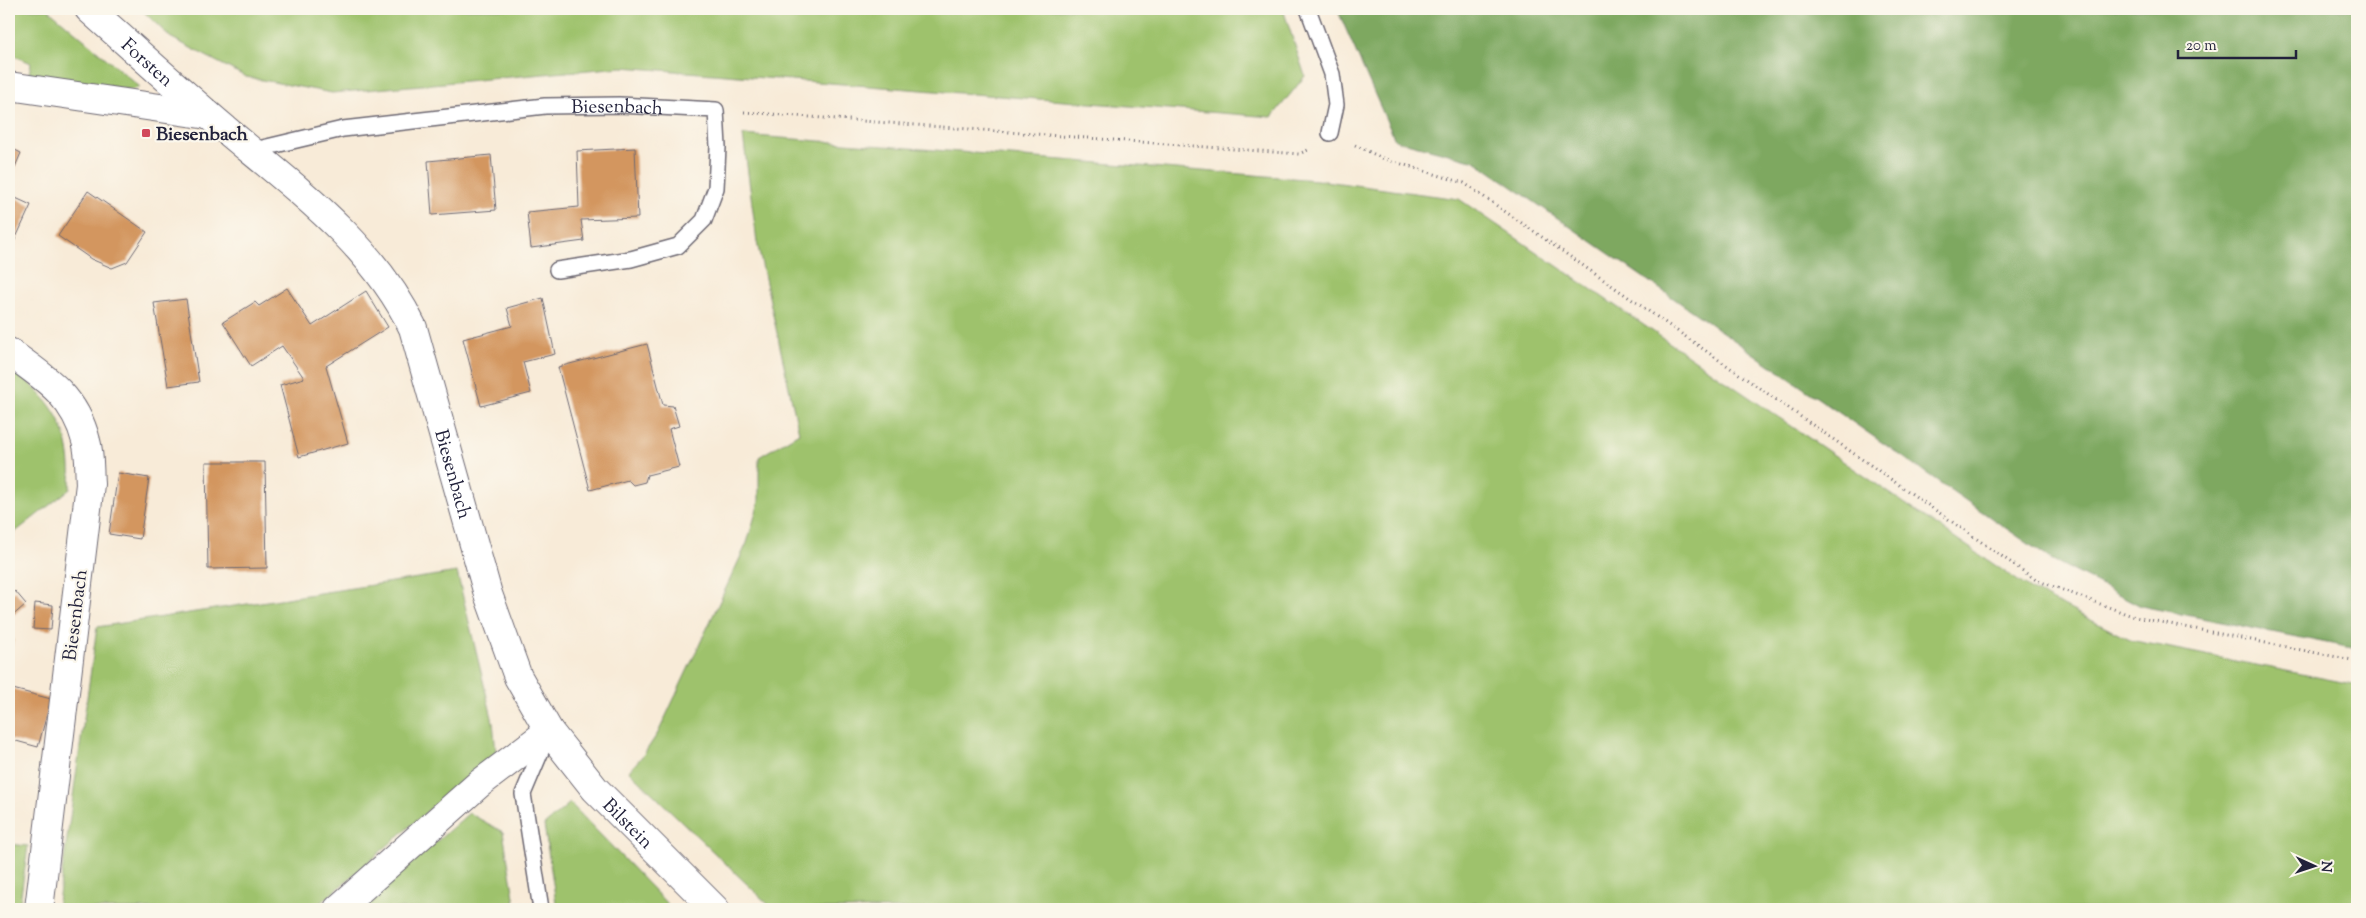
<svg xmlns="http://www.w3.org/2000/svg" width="2366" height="918" viewBox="0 0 2366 918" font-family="'Sorts Mill Goudy',serif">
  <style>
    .green { fill: #9ec26c; stroke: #607254 }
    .forest { fill: #7ea860; stroke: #50654e }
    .building { fill: #d3965f }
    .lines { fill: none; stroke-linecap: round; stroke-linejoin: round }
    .service-casing { stroke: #6d6872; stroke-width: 18 }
    .minor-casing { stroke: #6d6872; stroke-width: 30 }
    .tertiary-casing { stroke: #6d6872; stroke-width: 30 }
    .path { stroke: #6d6872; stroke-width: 3; stroke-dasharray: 1 4; stroke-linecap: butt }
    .service { stroke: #fff; stroke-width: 15 }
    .minor { stroke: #fff; stroke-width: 28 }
    .tertiary { stroke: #fff; stroke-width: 28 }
    .poi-dot { fill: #d1495b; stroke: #fbf7ec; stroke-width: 2 }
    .labels { text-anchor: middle; stroke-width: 4.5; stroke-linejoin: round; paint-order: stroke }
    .street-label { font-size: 19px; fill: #22223b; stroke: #fbf7ec }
    .poi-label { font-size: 19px; font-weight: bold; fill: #22223b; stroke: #fbf7ec; text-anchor: start }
  </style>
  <rect width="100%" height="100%" fill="#fbf7ec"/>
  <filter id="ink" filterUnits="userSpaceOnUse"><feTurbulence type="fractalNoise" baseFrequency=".02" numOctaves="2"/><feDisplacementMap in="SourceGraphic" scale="10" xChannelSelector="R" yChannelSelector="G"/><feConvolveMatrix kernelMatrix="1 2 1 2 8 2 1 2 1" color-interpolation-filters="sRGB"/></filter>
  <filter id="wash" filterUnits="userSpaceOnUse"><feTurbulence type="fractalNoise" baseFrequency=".0096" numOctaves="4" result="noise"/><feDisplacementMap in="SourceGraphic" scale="20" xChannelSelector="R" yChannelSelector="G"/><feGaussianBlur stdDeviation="1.12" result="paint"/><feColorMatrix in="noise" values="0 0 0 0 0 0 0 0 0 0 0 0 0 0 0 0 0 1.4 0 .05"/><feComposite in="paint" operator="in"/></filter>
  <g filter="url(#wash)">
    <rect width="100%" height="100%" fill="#f8ebd8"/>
    <g class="green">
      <path d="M9,9H48L140,87L132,90L29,74L31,63L13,55L15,39L9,38Z"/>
      <path d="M141,9H1283L1305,76L1272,117L622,67L332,93L246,77L170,37Z"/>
      <path d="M743,135L1317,180L1459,199L2030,589L2130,640L2357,685V909H1491L1475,902L1451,909H773L629,771L644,754L658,733L747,543L759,502V457L799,433L757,242Z"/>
      <path d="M9,367C56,401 73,431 70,489L9,537Z"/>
      <path d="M457,572L493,722L496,752L314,909H57L97,627Z"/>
      <path d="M570,803L672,909H557L544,825Z"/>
      <path d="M469,813L503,832L516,909H360Z"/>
      <path d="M9,844L28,846L19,909H9Z"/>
    </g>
    <path class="forest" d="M1337,9H2357V649L2141,606L2049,558L1475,161L1395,140Z"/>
    <g id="blocks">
      <g class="building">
        <path d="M9,147L21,153L9,181Z"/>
        <path d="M635,148L638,218L581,220L584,241L531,248L527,212L579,207L577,151Z"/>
        <path d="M491,155L496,210L432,215L428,161Z"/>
        <path d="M88,191L147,232L127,262L112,268L91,259L58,236Z"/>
        <path d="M9,195L31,205L9,253Z"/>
        <path d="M287,288L312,326L366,291L388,327L326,366L348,443L299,457L280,385L304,378L282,346L251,366L223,322L255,302L259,306Z"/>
        <path d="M543,298L555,354L523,362L531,393L481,406L463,339L512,326L507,308Z"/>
        <path d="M186,299L199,382L168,386L154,303Z"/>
        <path d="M647,344L663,405L673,406L679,426L669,429L679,467L647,475L645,482L633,485L628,480L590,490L558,367Z"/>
        <path d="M206,462H265L267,568L208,569Z"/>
        <path d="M118,473L149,478L140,539L109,534Z"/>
        <path d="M15,591L26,604L9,619V596Z"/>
        <path d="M35,603L53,605L51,630L33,629Z"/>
        <path d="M9,638L14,639L9,657Z"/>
        <path d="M9,688L51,699L38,747L9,739Z"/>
      </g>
    </g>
  </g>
  <g filter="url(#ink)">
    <use href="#blocks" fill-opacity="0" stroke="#6d6872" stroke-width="1"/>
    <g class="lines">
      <g class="service-casing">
        <g id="service">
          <path d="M1308,9L1332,74L1336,105L1330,133"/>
          <path id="s1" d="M250,151L343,129L545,106L619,105L716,110L718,147L716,188L704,220L678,246L631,259L557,270"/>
          <path d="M541,909L523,794L547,737"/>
        </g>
      </g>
      <g class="minor-casing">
        <g id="minor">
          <path d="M9,86L208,115"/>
          <path d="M9,352C44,377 75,396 86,441C90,454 89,470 90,484L39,909"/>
          <path d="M338,909L479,784L549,731"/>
        </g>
      </g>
      <g class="tertiary-casing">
        <g id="tertiary">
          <path id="s2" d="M89,9C134,49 179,90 225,129C295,188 373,244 413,328L488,594L518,677L549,731L595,789L715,909"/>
        </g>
      </g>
      <g class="path">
        <path d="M744,112L1299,154L1308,150"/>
        <path d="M1355,145L1382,158L1464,183L2036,580L2135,617L2357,661"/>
      </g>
      <use href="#service" class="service"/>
      <use href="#minor" class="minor"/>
      <use href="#tertiary" class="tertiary"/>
    </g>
  </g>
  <rect class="poi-dot" x="141" y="128" width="10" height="10" rx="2.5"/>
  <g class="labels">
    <g class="street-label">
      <text dy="7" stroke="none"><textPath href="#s2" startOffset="79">Forsten</textPath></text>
      <text dy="7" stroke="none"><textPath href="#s1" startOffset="371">Biesenbach</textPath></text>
      <text dy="7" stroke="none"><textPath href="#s2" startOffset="609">Biesenbach</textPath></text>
      <text transform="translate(74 615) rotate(-83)" y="7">Biesenbach</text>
      <text dy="7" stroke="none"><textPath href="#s2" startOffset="1006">Bilstein</textPath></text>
    </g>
    <g class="poi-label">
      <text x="156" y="140">Biesenbach</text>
    </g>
  </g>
  <rect width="2366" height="918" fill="none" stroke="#fbf7ec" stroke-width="30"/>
  <g transform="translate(2314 866) rotate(93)" stroke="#fbf7ec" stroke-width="4" paint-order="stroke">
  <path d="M0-4L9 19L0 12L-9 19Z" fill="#22223b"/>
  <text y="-8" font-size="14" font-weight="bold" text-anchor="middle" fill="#22223b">N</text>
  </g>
  <path d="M2178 50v8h118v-8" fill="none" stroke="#22223b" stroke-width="2.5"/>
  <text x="2186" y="50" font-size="15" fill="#22223b" stroke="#fbf7ec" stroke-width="4" paint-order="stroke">20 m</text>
</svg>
